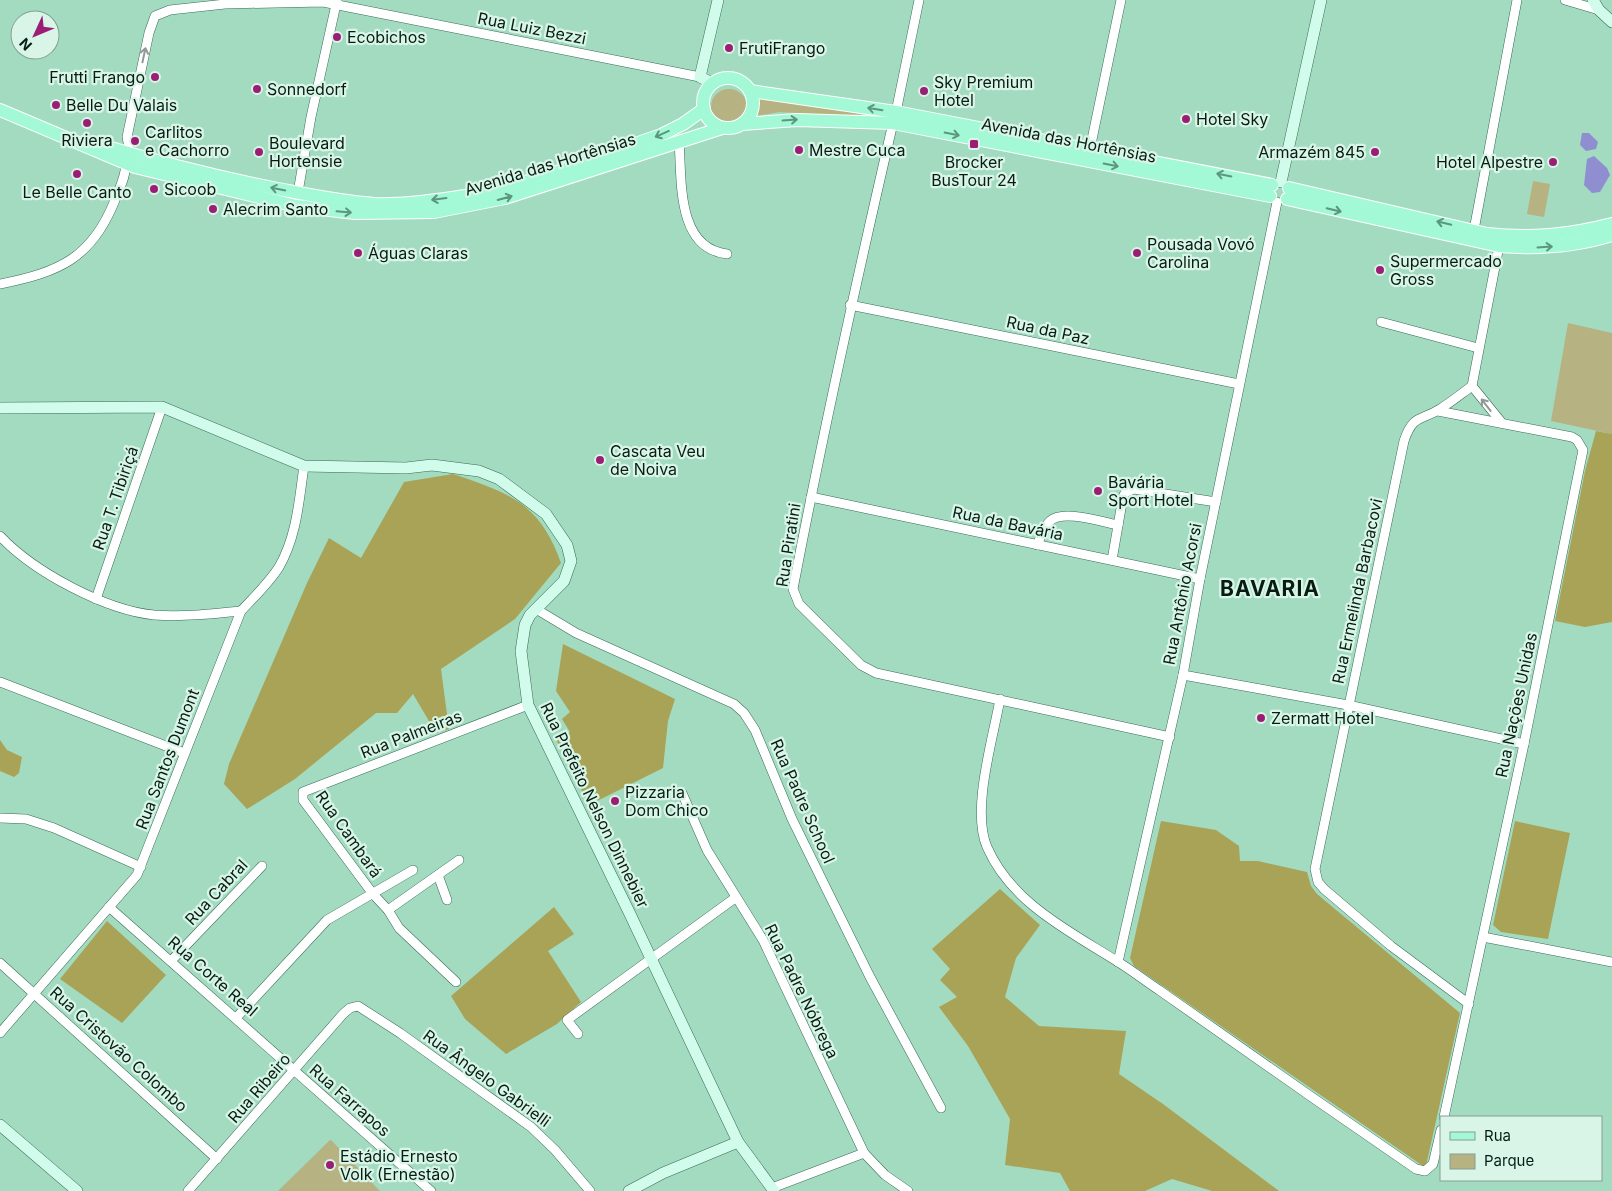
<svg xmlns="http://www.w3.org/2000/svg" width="1612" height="1191" viewBox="0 0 1612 1191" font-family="Inter,sans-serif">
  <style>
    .green { fill: #b6b282 }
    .forest { fill: #a9a357 }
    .water { fill: #8f8ed1 }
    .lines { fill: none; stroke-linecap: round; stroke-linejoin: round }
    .street-casing { stroke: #376c56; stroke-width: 10 }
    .secondary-casing { stroke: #376c56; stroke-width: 12 }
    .primary-casing { stroke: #fff; stroke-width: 14 }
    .street { stroke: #fff; stroke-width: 9 }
    .secondary { stroke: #d1fbeb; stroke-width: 11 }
    .primary { stroke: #a3f8d6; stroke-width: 12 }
    .oneway { stroke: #8f9995 }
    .oneway2 { stroke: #5d957f }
    .poi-dot { fill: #9b1e74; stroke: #d9f5e7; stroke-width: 2 }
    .labels { text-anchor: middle; stroke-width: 4.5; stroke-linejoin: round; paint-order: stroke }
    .street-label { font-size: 16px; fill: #071d14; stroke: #d9f5e7 }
    .poi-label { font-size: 16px; fill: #071d14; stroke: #d9f5e7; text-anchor: start }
    .district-label { font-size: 21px; font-weight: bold; letter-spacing: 1px; fill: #071d14; stroke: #d9f5e7 }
  </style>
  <rect width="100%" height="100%" fill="#a3dbc1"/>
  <g class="green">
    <circle cx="729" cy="107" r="18"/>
    <path d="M759,95L816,104L871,117L779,112L756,116Z"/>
    <path d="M1533,181L1550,184L1544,217L1527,214Z"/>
    <path d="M1568,323L1612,333V434L1551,421Z"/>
    <path d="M331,1140L380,1191H278L330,1140Z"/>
  </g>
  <g class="forest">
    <path d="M1596,431L1612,434V622L1585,627L1555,621L1585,471Z"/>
    <path d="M453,474C509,493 540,503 561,563L515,619L441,669L449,729L436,733L413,694L397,713H376L295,779L247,809L224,784L229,764L307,583L329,538L361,558L404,482Z"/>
    <path d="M563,644L675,699L668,721L663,768L589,805L557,741L570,732L562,719L570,712L556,691Z"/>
    <path d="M0,740L7,750L22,757L19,773L14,777L0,771Z"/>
    <path d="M1161,821L1216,830L1239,846L1240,861H1258L1307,872L1311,886L1317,894L1460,1013L1426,1166H1423L1134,966L1130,958Z"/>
    <path d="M1515,821L1570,833L1548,939L1501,932L1493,925Z"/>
    <path d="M1000,889L1040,925L1016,958L1005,997L1039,1026L1126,1031L1119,1074L1163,1104L1279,1191H1212L1172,1179L1145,1191H1070L1060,1173L1005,1165L1010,1119L968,1046L939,1007L957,997L940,980L950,969L932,949Z"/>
    <path d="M554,907L574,934L548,951L581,1002L557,1024L506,1054L465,1019L451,996Z"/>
    <path d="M107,921L166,975L122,1023L60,979Z"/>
  </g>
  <g class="water">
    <path d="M1582,133H1589L1598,142L1596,149L1586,151L1580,145Z"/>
    <path d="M1594,156L1607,168L1610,175L1600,192L1592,193L1584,185L1587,159Z"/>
  </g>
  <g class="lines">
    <g class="street-casing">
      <g id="street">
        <path d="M1565,0L1599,10"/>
        <path d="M896,112L919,0"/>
        <path d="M893,123C857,278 823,433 793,589L799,604L861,665L876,673L1170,737"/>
        <path d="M679,141C682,180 676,248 727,254"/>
        <path d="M1090,149L1121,0"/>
        <path d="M130,153L127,137L149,33L155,16L170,10L225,4L323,2L700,77"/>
        <path d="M297,198L311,117L337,0"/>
        <path d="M1474,230L1517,0"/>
        <path d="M1499,246L1472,386L1502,423"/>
        <path d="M0,284C60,272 92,258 115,200C120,187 126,176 126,163"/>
        <path d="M850,305L1239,384"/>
        <path d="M1381,322L1478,348"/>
        <path d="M1438,411L1572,437L1577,440L1583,450L1524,744L1444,1117"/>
        <path d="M811,497L1200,579"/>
        <path d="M0,536C34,572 105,610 154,615C183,617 212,614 241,611"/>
        <path d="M1037,545C1041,537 1044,526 1050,521C1063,509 1102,522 1118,525"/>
        <path d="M1112,560L1123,497L1125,493L1134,489L1216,502"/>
        <path d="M96,599L162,407"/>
        <path d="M536,609L576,633L734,704L744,713L755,730L792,819L821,878L870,977L941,1108"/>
        <path d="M1183,675L1348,705L1524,744"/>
        <path d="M0,682L184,753"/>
        <path d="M1000,699C993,739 971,810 987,847C1011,902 1067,930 1115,960C1130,969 1144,980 1159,990C1244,1050 1330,1110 1416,1169L1425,1171L1433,1164L1441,1130"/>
        <path d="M682,793L707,850L763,940L864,1153L885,1175L908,1191"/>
        <path d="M0,818L26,819L54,828L141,867"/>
        <path d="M438,875L447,900"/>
        <path d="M109,907L431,1191"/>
        <path d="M388,910L459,860"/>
        <path d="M1483,937L1612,962"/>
        <path d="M171,961L262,866"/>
        <path d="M1118,962L1183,675L1200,579L1277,202"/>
        <path d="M0,963L217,1159"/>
        <path d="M456,982L399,928L388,910L373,894L303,800V792L528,705"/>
        <path d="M1469,1004L1391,946L1324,889L1318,882L1315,869L1404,441C1413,414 1421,421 1440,409C1451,402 1461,394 1472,386"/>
        <path d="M236,1018L327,920L413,870"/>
        <path d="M0,1033L137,875L241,611C254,597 269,583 279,567C297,536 299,500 304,466"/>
        <path d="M578,1034L567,1020L735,898"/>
        <path d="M772,1188L864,1153"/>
        <path d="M188,1191L343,1014L350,1008L358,1006L400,1033L531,1127L555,1150L590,1191"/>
      </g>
    </g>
    <g class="secondary-casing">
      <g id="secondary">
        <path d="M1593,0L1599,10L1612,22"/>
        <path d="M712,83L700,77L718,0"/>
        <path d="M1281,182L1321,0"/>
        <path d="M0,408L162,407L304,466L406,468L432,465L479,471L499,479L546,514L567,545L571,561L564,581L530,615L525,625L521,651L528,705L629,912L738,1142L774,1191"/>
        <path d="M0,1125L77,1191"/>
        <path d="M629,1191L663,1173L738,1142"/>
      </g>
    </g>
    <g class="primary-casing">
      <g id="primary">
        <circle cx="728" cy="103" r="25"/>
        <path d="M750,91L896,112L1272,185"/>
        <path d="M0,110L135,167L296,206L355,213L434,212L505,198L722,128"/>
        <path d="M742,124L797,120L893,123L1270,196"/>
        <path d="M97,144C157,162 217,177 278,189C309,195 342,202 375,204C405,205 436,200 465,196C532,185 597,157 661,135L683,124L704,109"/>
        <path d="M1289,188L1487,234C1531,239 1569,235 1612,224"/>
        <path d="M1287,199L1499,246C1538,249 1575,247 1612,235"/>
      </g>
    </g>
    <use href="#street" class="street"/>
    <use href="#secondary" class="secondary"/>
    <use href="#primary" class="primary"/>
  </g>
  <defs><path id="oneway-shaft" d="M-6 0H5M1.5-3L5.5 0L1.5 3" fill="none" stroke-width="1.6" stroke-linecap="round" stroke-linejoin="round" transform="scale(1.25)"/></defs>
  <g class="oneway">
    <use href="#oneway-shaft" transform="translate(144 55) rotate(-78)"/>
    <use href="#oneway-shaft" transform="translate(1486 405) rotate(-128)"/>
  </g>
  <g class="oneway2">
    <use href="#oneway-shaft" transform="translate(875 109) rotate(-171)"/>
    <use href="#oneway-shaft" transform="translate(790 120) rotate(-4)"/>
    <use href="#oneway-shaft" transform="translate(662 134) rotate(156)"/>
    <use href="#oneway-shaft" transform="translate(952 134) rotate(11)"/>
    <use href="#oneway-shaft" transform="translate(1111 165) rotate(11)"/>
    <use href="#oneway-shaft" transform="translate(1224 175) rotate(-169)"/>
    <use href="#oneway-shaft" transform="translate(278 189) rotate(-169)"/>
    <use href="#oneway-shaft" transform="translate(505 198) rotate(-15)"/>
    <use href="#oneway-shaft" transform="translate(439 199) rotate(173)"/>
    <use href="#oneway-shaft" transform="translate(1334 210) rotate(13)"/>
    <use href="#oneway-shaft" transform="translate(344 212) rotate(5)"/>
    <use href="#oneway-shaft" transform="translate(1444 223) rotate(-167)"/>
    <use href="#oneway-shaft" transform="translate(1545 247) rotate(-4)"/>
  </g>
  <g class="poi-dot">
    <circle cx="337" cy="37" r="5"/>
    <circle cx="729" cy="48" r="5"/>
    <circle cx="155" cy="77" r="5"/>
    <circle cx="257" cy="89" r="5"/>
    <circle cx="924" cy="91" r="5"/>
    <circle cx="56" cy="105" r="5"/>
    <circle cx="1186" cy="119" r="5"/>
    <circle cx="87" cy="123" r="5"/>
    <circle cx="135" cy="141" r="5"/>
    <rect x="969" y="139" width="10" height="10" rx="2.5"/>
    <circle cx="799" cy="150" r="5"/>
    <circle cx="259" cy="152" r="5"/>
    <circle cx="1375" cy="152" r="5"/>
    <circle cx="1553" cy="162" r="5"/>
    <circle cx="77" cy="174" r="5"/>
    <circle cx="154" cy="189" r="5"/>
    <circle cx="213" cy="209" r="5"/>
    <circle cx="358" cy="253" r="5"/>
    <circle cx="1137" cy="253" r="5"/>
    <circle cx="1380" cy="270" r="5"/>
    <circle cx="600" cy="460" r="5"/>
    <circle cx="1098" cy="491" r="5"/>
    <circle cx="1261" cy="718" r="5"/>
    <circle cx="615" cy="801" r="5"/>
    <circle cx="330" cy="1165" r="5"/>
  </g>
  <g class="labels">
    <g class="street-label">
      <text transform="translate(532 28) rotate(11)" y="6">Rua Luiz Bezzi</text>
      <text transform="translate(1069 140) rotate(11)" y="6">Avenida das Hortênsias</text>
      <text transform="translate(550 164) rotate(-17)" y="6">Avenida das Hortênsias</text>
      <text transform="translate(1048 330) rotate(12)" y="6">Rua da Paz</text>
      <text transform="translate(115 498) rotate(-71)" y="6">Rua T. Tibiriçá</text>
      <text transform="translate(1008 523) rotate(12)" y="6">Rua da Bavária</text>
      <text transform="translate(788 545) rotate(-81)" y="6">Rua Piratini</text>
      <text transform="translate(1357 591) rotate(-78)" y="6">Rua Ermelinda Barbacovi</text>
      <text transform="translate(1182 594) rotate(-79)" y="6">Rua Antônio Acorsi</text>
      <text transform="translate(1516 705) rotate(-78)" y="6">Rua Nações Unidas</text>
      <text transform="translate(411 734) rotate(-21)" y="6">Rua Palmeiras</text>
      <text transform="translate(167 759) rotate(-69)" y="6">Rua Santos Dumont</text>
      <text transform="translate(803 801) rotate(66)" y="6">Rua Padre School</text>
      <text transform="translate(595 805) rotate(64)" y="6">Rua Prefeito Nelson Dinnebier</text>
      <text transform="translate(349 834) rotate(55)" y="6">Rua Cambará</text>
      <text transform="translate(216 892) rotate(-47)" y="6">Rua Cabral</text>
      <text transform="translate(213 976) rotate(41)" y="6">Rua Corte Real</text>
      <text transform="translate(802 991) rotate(64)" y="6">Rua Padre Nóbrega</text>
      <text transform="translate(119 1049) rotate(42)" y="6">Rua Cristovão Colombo</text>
      <text transform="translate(487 1078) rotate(36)" y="6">Rua Ângelo Gabrielli</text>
      <text transform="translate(259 1088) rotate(-49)" y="6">Rua Ribeiro</text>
      <text transform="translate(350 1100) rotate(41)" y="6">Rua Farrapos</text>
    </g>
    <g class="poi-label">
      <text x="347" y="43">Ecobichos</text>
      <text x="739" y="54">FrutiFrango</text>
      <text x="145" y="83" text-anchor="end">Frutti Frango</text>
      <text x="934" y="88">Sky Premium<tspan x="934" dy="18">Hotel</tspan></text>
      <text x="267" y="95">Sonnedorf</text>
      <text x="66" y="111">Belle Du Valais</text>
      <text x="1196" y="125">Hotel Sky</text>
      <text x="145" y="138">Carlitos<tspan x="145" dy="18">e Cachorro</tspan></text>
      <text x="87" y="146" text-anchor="middle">Riviera</text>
      <text x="269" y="149">Boulevard<tspan x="269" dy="18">Hortensie</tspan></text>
      <text x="809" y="156">Mestre Cuca</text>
      <text x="1365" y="158" text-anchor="end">Armazém 845</text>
      <text x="974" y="168" text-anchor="middle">Brocker<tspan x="974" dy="18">BusTour 24</tspan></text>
      <text x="1543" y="168" text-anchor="end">Hotel Alpestre</text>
      <text x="164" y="195">Sicoob</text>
      <text x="77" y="198" text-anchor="middle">Le Belle Canto</text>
      <text x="223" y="215">Alecrim Santo</text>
      <text x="1147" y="250">Pousada Vovó<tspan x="1147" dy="18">Carolina</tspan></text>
      <text x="368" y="259">Águas Claras</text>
      <text x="1390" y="267">Supermercado<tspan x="1390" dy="18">Gross</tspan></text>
      <text x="610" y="457">Cascata Veu<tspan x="610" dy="18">de Noiva</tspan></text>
      <text x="1108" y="488">Bavária<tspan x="1108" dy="18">Sport Hotel</tspan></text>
      <text x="1271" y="724">Zermatt Hotel</text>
      <text x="625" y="798">Pizzaria<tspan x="625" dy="18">Dom Chico</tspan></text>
      <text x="340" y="1162">Estádio Ernesto<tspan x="340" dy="18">Volk (Ernestão)</tspan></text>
    </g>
    <g class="district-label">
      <text x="1270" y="596">BAVARIA</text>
    </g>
  </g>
  <rect x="1440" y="1116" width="162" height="65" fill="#d9f5e7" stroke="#859f93"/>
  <rect x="1450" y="1132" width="25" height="8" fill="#a3f8d6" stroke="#859f93"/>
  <text x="1484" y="1141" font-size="15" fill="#071d14">Rua</text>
  <rect x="1450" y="1154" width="25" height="15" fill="#b6b282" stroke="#859f93"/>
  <text x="1484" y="1166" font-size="15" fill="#071d14">Parque</text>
  <g transform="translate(35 35) rotate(226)"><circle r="24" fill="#d9f5e7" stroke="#859f93"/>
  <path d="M0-4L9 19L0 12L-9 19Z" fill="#9b1e74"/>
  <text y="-8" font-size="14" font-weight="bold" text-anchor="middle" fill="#071d14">N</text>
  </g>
</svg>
